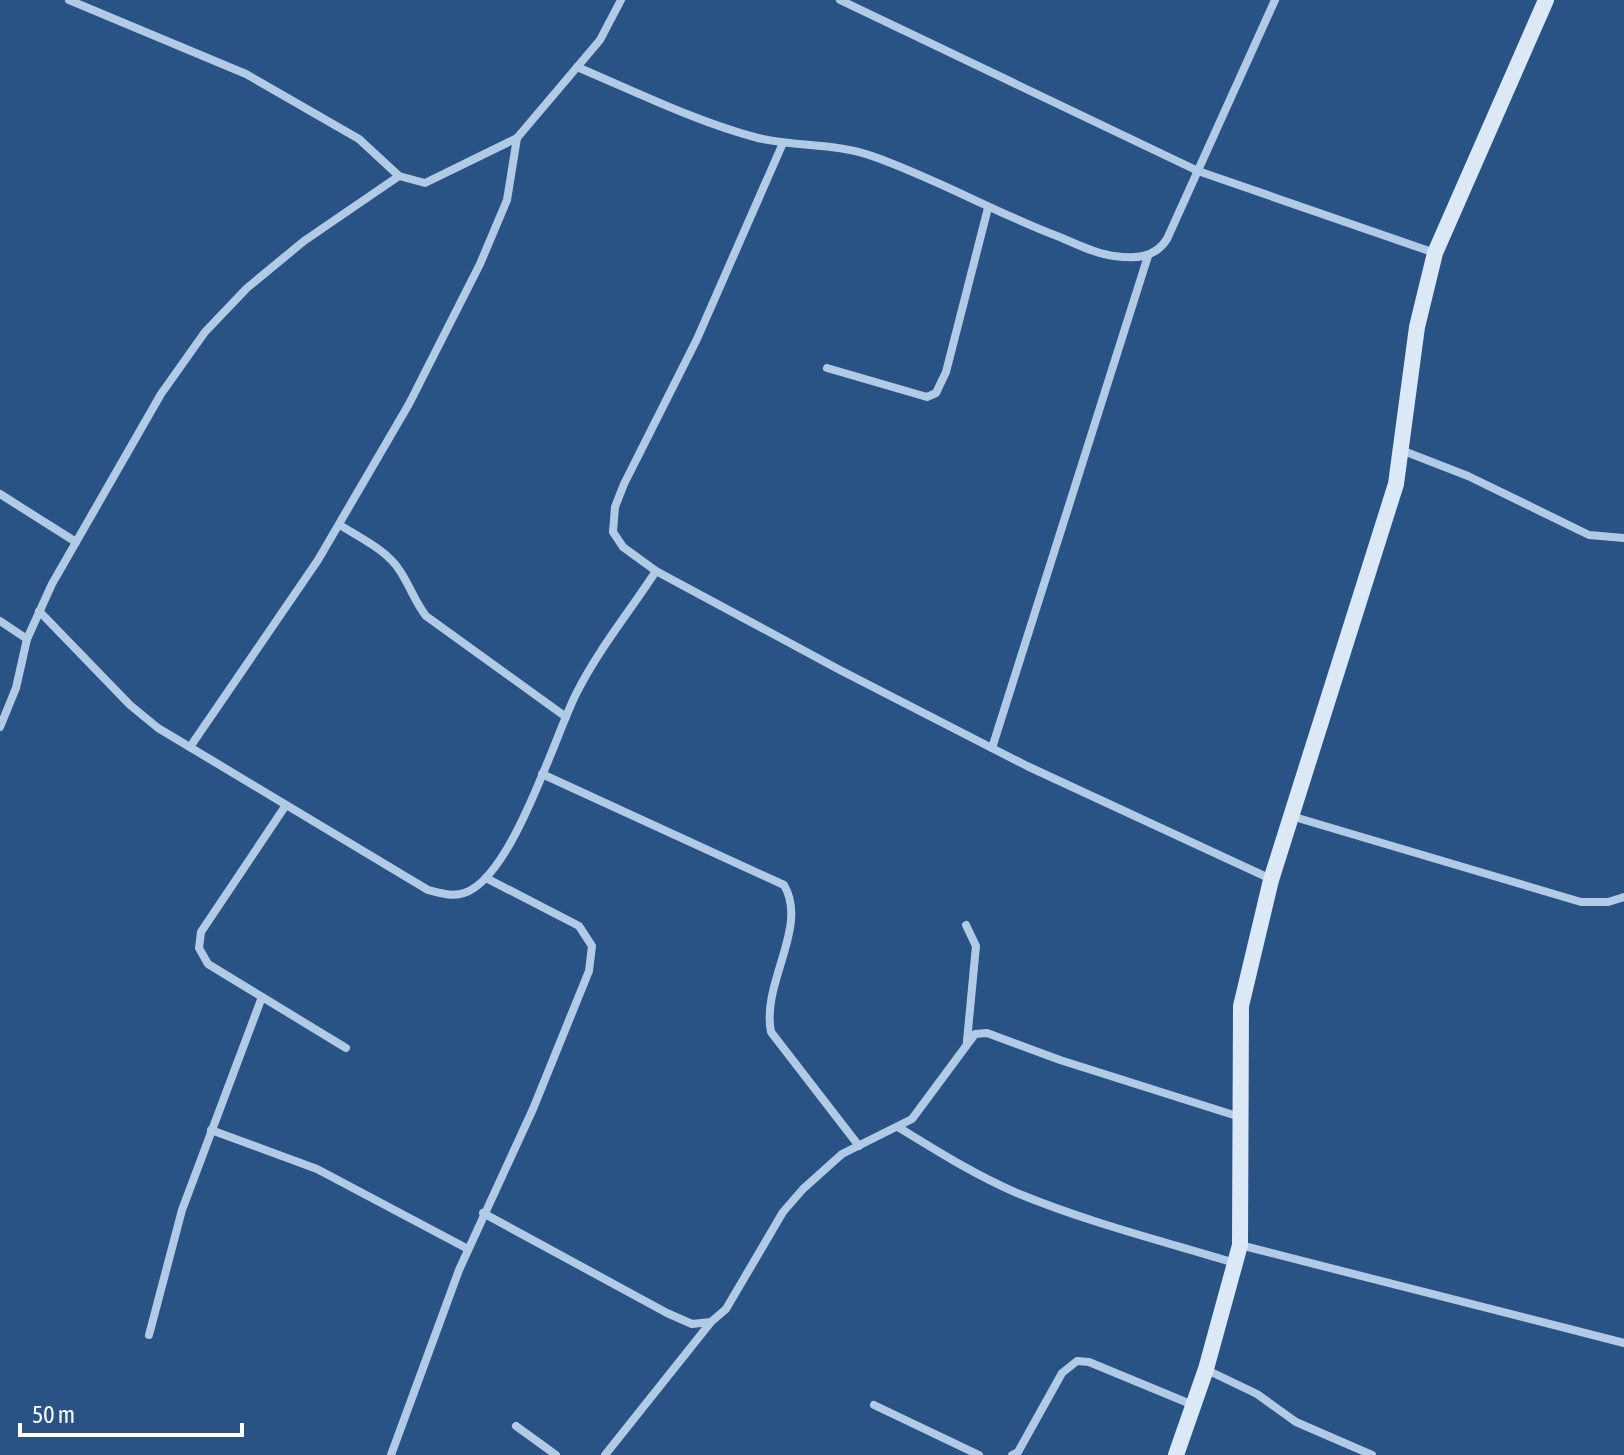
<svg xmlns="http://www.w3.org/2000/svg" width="1624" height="1455" viewBox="0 0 1624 1455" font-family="'Asap Condensed',sans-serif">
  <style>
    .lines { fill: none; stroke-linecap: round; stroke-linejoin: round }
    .street { stroke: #b1cbe7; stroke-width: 8 }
    .secondary { stroke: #dbe8f6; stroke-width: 16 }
  </style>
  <rect width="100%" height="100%" fill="#285384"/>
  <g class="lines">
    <g class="street">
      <path d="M69,0L246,74L359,139L399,176L425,183L517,138L600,40L621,0"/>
      <path d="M840,0L1198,171L1435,253"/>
      <path d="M577,67C634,91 699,123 758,138C796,147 836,143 872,156C935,178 994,212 1057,236C1075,243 1095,254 1114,256C1136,259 1155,258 1167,239L1275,0"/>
      <path d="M783,143L697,339L624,484L615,507L613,532L623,547L656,571L838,669L1027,766L1271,879"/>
      <path d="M827,368L927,397L936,393L946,372L988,208"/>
      <path d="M1401,450L1468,476L1589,535L1624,538"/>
      <path d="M0,494L76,542"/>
      <path d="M340,525C360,538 387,550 400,571C410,586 415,602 426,616L566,717"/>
      <path d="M39,611L130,705L158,728L428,890C439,893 453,897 464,893C512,878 554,738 576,694C598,650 630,611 656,571"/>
      <path d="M0,621L27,639"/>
      <path d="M0,727L16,688L27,639L52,584L161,394L205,332L247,288L304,241L399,176"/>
      <path d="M190,747L318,560L409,404L480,264L507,200L517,138"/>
      <path d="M992,748L1148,256"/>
      <path d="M542,774L784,885C809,927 761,983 771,1032L859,1146"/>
      <path d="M286,805L201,932L199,948L208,964L346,1048"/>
      <path d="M1291,816L1581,902H1608L1624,897"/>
      <path d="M966,925L976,946L967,1041"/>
      <path d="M898,1127C937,1151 975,1175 1017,1193C1087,1222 1162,1241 1235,1263"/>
      <path d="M211,1130L317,1169L468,1249"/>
      <path d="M483,1213L667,1313L692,1324L711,1322L726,1309L783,1212L803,1189L842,1154L912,1119L975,1034L987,1033L1060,1060L1240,1117"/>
      <path d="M1240,1245L1624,1343"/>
      <path d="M149,1335L182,1210L262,997"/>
      <path d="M1207,1370L1257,1394L1296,1422L1372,1455"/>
      <path d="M874,1405L979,1455"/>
      <path d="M516,1426L556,1455"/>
      <path d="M391,1455L459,1270L533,1109L589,971L592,946L579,926L486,878"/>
      <path d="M605,1455L711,1322"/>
      <path d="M1012,1455L1018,1452L1062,1373L1077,1361L1089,1362L1193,1405"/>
    </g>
    <path class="secondary" d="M1176,1455L1206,1369L1240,1245L1241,1006L1271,880L1396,484L1417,327L1435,253L1546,0"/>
  </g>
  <path d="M20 1423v12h222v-12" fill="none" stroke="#ffffff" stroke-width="4"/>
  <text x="32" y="1423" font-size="24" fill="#ffffff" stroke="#285384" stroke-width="6" paint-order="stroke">50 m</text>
</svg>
